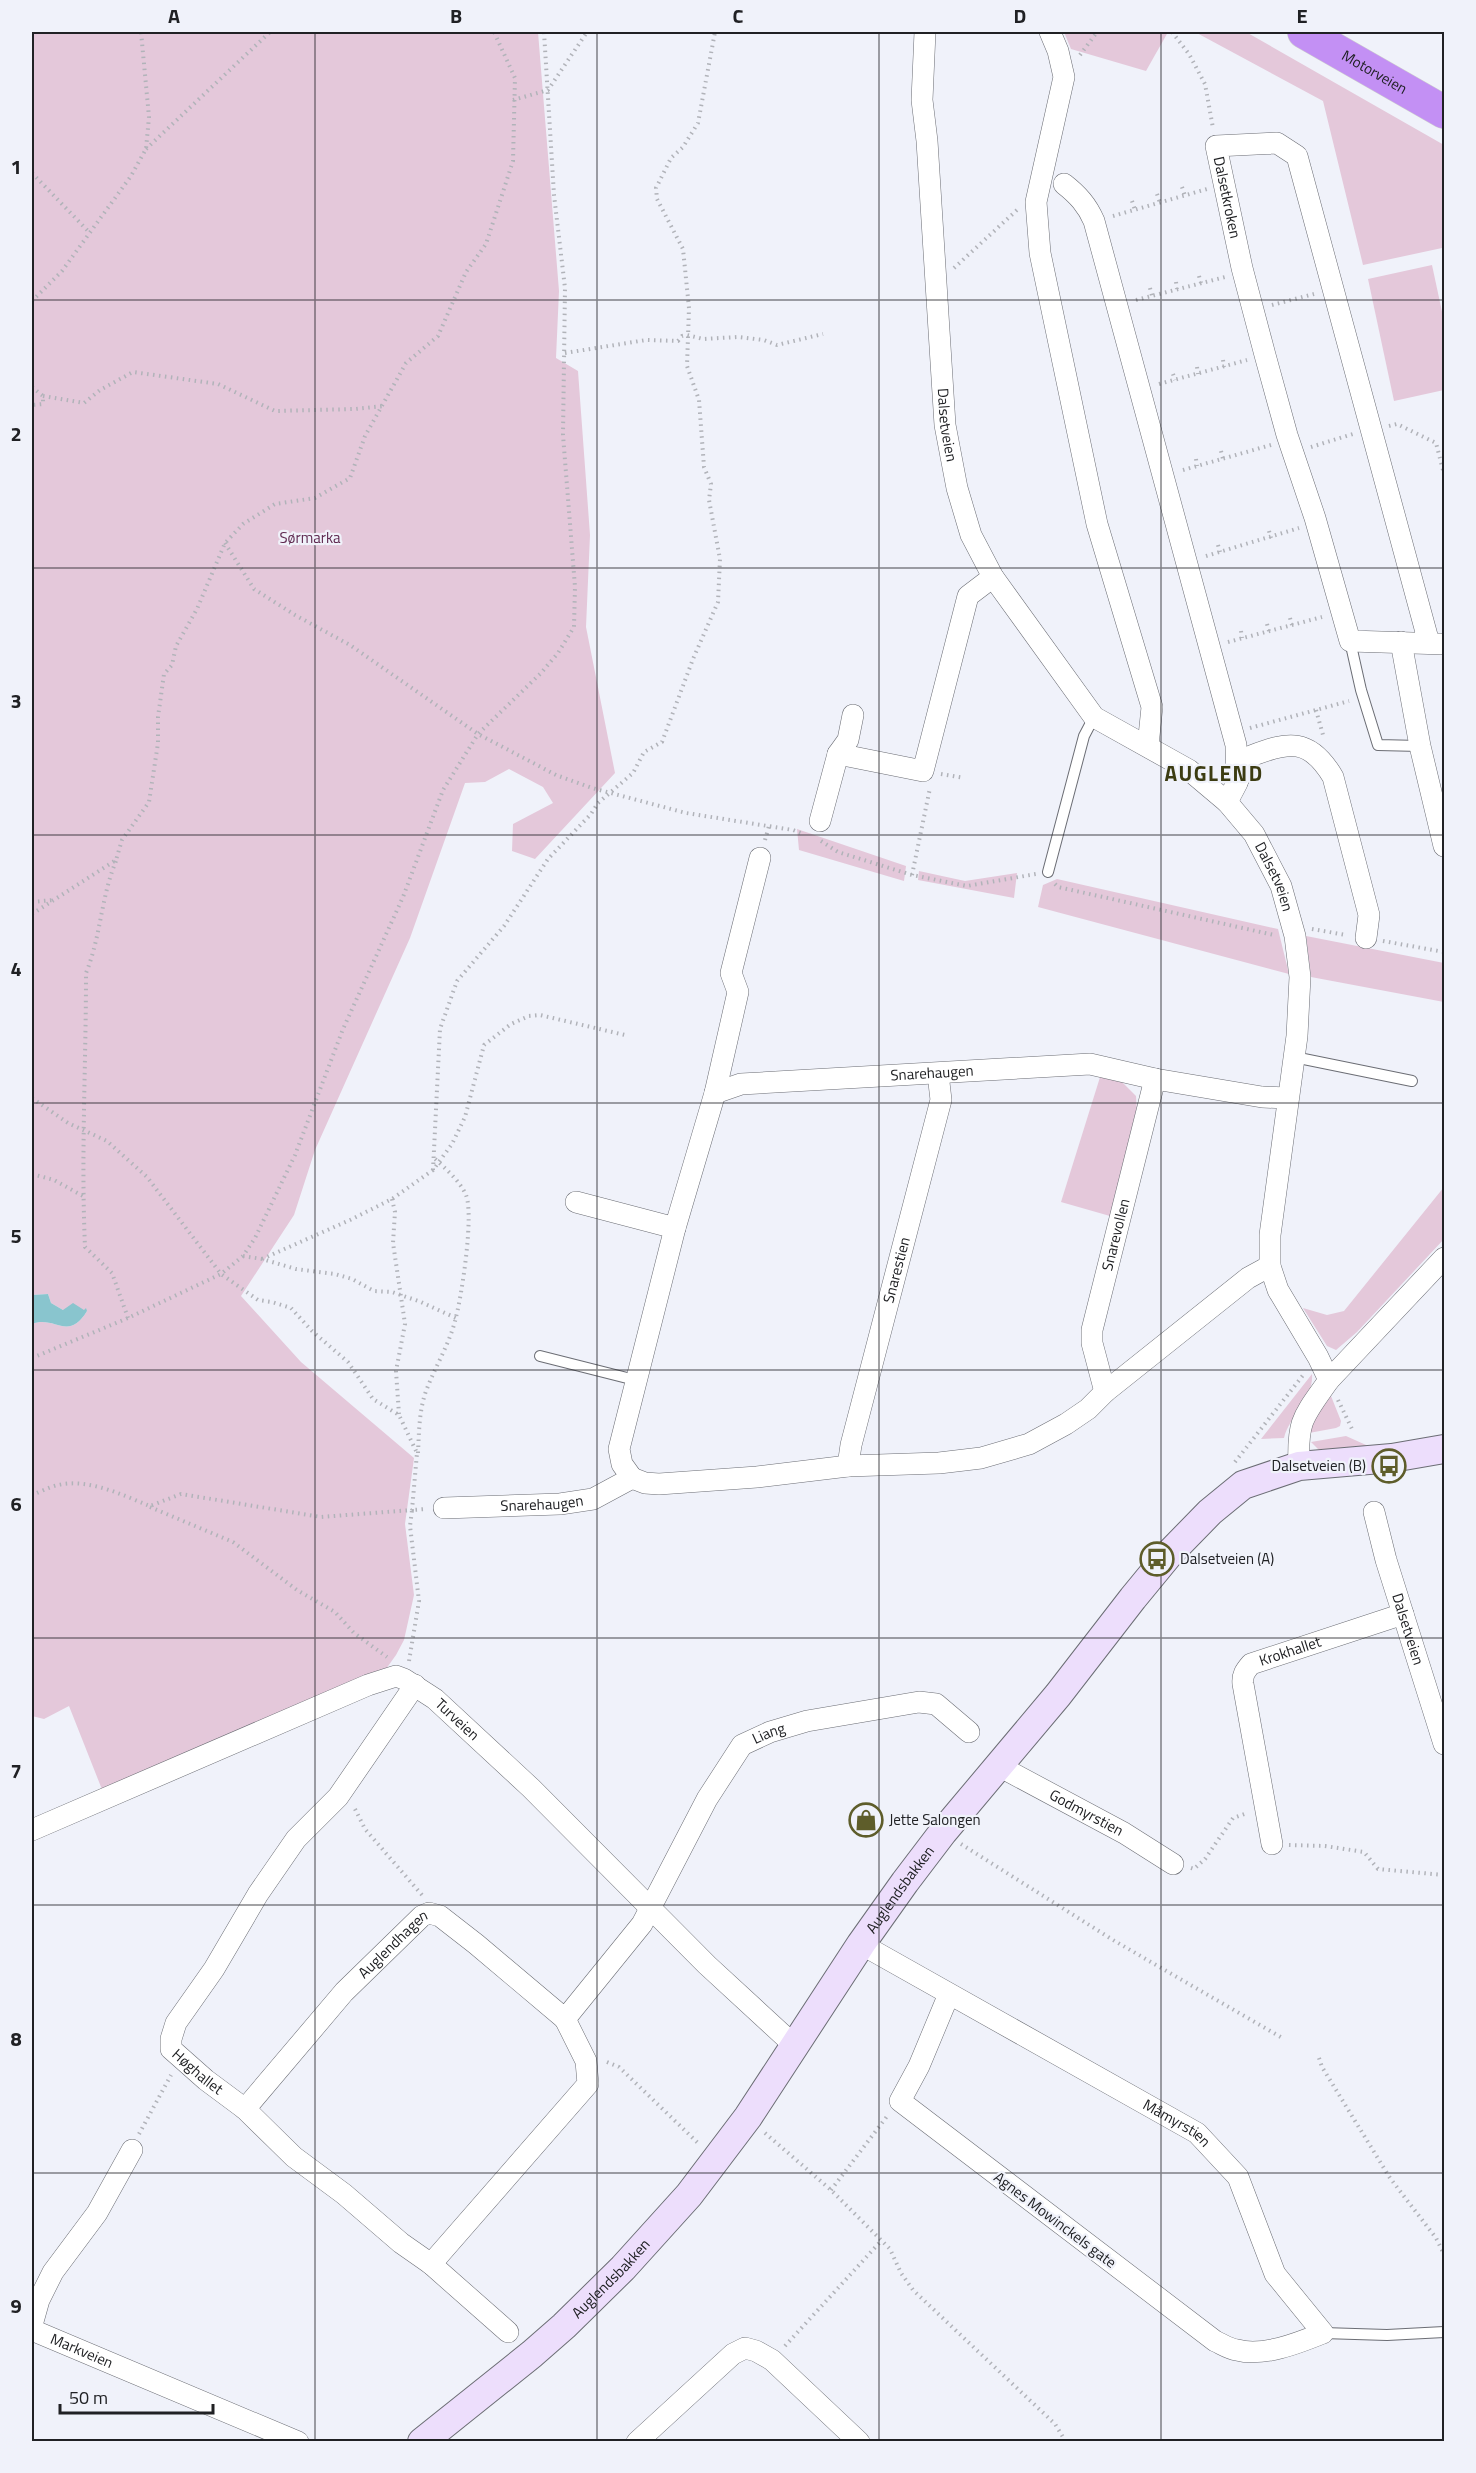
<svg xmlns="http://www.w3.org/2000/svg" width="1476" height="2473" viewBox="0 0 1476 2473" font-family="'Titillium Web',sans-serif">
  <style>
    .green { fill: #e4c8da }
    .water { fill: #89c5ce }
    .lines { fill: none; stroke-linecap: round; stroke-linejoin: round }
    .lane-casing { stroke: #6b6d74; stroke-width: 12 }
    .street-casing { stroke: #6b6d74; stroke-width: 22 }
    .secondary-casing { stroke: #6b6d74; stroke-width: 30 }
    .highway-casing { stroke: #cececf; stroke-width: 34 }
    .path { stroke: #b1b3b9; stroke-width: 4; stroke-dasharray: 1.5 4.5; stroke-linecap: butt }
    .lane { stroke: #fff; stroke-width: 10 }
    .street { stroke: #fff; stroke-width: 21 }
    .secondary { stroke: #eddefc; stroke-width: 28 }
    .highway { stroke: #c390f4; stroke-width: 33 }
    .grid { fill: none; stroke: #202124; stroke-width: 1.5; stroke-opacity: 0.55 }
    .labels { text-anchor: middle; stroke-width: 4.5; stroke-linejoin: round; paint-order: stroke }
    .street-label { font-size: 15px; fill: #202124; stroke: #f0f2fa }
    .park-label { font-size: 15px; fill: #5f2950; stroke: #f0f2fa }
    .poi-label { font-size: 15px; fill: #202124; stroke: #f0f2fa; text-anchor: start }
    .district-label { font-size: 21px; font-weight: bold; letter-spacing: 1.5px; fill: #3c3c12; stroke: #f0f2fa }
    .neatline { fill: none; stroke: #202124; stroke-width: 2 }
    .grid-label { font-size: 20px; text-anchor: middle; font-weight: bold; fill: #202124 }
  </style>
  <rect width="100%" height="100%" fill="#f0f2fa"/>
  <g class="green">
    <path d="M32,32H538L559,291L556,358L578,371L590,535L586,627L615,773L535,859L512,851L513,824L553,803L543,787L509,769L485,782L465,783L410,938L315,1150L294,1215L241,1296L301,1362L414,1458L405,1524L414,1595L404,1640L396,1655L386,1669L103,1792L69,1706L44,1719L32,1716V1324C55,1315 68,1342 87,1311L63,1310L51,1303L48,1294L32,1295Z"/>
    <path d="M1064,32H1168L1146,71L1071,49Z"/>
    <path d="M1195,32H1246L1444,145V244L1442,248L1363,265L1323,101Z"/>
    <path d="M1432,265L1444,321V390L1394,401L1368,279Z"/>
    <path d="M797,829L906,866L904,881L799,850Z"/>
    <path d="M919,871L965,881L1017,873L1014,898L918,880Z"/>
    <path d="M1057,879L1278,929L1289,974L1038,907L1043,885Z"/>
    <path d="M1306,936L1444,963V1002L1311,977Z"/>
    <path d="M1101,1074L1121,1081L1136,1096L1137,1114L1110,1216L1061,1202Z"/>
    <path d="M1444,1187V1239L1357,1332L1336,1350L1327,1346L1303,1308L1327,1315L1344,1311Z"/>
    <path d="M1312,1374C1314,1398 1290,1415 1284,1438L1261,1439Z"/>
    <path d="M1331,1396L1341,1421L1340,1426L1336,1428L1309,1433L1313,1420Z"/>
    <path d="M1346,1436L1375,1449L1322,1453L1311,1442Z"/>
  </g>
  <path class="water" d="M48,1294L51,1303L63,1310L73,1303L84,1310L86,1308L87,1311C68,1342 55,1315 32,1324V1295Z"/>
  <g class="lines">
    <g class="lane-casing">
      <g id="lane">
        <path d="M1350,641L1361,690L1378,745L1420,746"/>
        <path d="M1048,872L1084,736L1094,717"/>
        <path d="M1294,1057L1412,1081"/>
        <path d="M540,1356L635,1380"/>
        <path d="M1323,2333L1387,2335L1444,2332"/>
      </g>
    </g>
    <g class="street-casing">
      <g id="street">
        <path id="s1" d="M925,32L922,100L927,141L945,425L957,488L971,535L993,577L1094,717L1189,770L1227,802L1254,834L1281,886L1295,936L1300,977L1297,1036L1270,1235V1266L1278,1290L1318,1357L1329,1380C1303,1417 1297,1420 1299,1466"/>
        <path d="M1050,32L1058,51L1064,77L1036,202L1040,253L1097,524L1152,707L1148,746"/>
        <path d="M1064,184C1078,195 1087,205 1094,221L1236,745L1237,783L1227,802"/>
        <path d="M1401,642L1420,746L1444,846"/>
        <path id="s2" d="M1429,643L1297,156L1277,143L1216,146L1242,268L1265,355L1287,435L1315,518L1350,641L1444,644"/>
        <path d="M838,754L923,771L968,596L993,577"/>
        <path d="M1238,780L1251,756C1289,741 1310,738 1333,777L1369,915L1366,938"/>
        <path d="M820,821L838,754L848,740L853,715"/>
        <path d="M715,1093L738,992L731,973L760,858"/>
        <path id="s3" d="M576,1202L675,1228L715,1093L741,1084L1090,1064L1155,1079L1262,1097L1287,1098"/>
        <path d="M1329,1380L1444,1258"/>
        <path id="s4" d="M1105,1392L1092,1343V1330L1155,1079"/>
        <path id="s5" d="M848,1466L851,1445L941,1100L938,1074"/>
        <path d="M632,1478L622,1464L619,1449L675,1228"/>
        <path id="s6" d="M444,1508L560,1504L593,1499L632,1478L645,1483L659,1484L757,1477L848,1466L939,1463L981,1458L1029,1444L1066,1424L1088,1409L1105,1392L1248,1278L1270,1266"/>
        <path id="s7" d="M1374,1512L1386,1560L1444,1744"/>
        <path id="s8" d="M415,1685L338,1797L296,1839L258,1894L214,1969L176,2023L171,2039V2049L206,2080L245,2109L294,2157L344,2194L401,2243L431,2264L508,2332"/>
        <path id="s9" d="M1001,1762L1010,1772L1124,1833L1173,1864"/>
        <path id="s10" d="M32,1830L368,1685L396,1676L404,1679L435,1699L531,1788L707,1965L796,2047"/>
        <path id="s11" d="M1272,1844L1243,1684C1242,1675 1245,1671 1251,1664L1403,1614"/>
        <path id="s12" d="M861,1944L1197,2133L1238,2177L1275,2274L1323,2333C1298,2343 1264,2357 1237,2350C1229,2349 1222,2344 1215,2341L900,2101L919,2066L949,1994"/>
        <path id="s13" d="M245,2109L344,1992L422,1916L429,1913L440,1916L476,1944L565,2019L642,1924L707,1799L742,1745L770,1732L807,1721L919,1702L936,1704L969,1732"/>
        <path d="M431,2264L588,2084L586,2061L565,2019"/>
        <path d="M32,2325L39,2300L53,2272L97,2213L132,2150"/>
        <path id="s14" d="M32,2330L298,2442"/>
        <path d="M637,2442L733,2354L745,2348L756,2351L772,2360L859,2442"/>
      </g>
    </g>
    <g class="secondary-casing">
      <g id="secondary">
        <path id="s15" d="M422,2442L532,2354L564,2326L623,2268L689,2195L748,2117L861,1944L905,1882L943,1832L1058,1695L1133,1598L1170,1553L1210,1512L1243,1485L1299,1466L1392,1458L1444,1449"/>
      </g>
    </g>
    <g class="highway-casing">
      <g id="highway">
        <path id="s16" d="M1304,32L1444,112"/>
      </g>
    </g>
    <g class="path">
      <path d="M1172,32L1189,54L1205,84L1213,128"/>
      <path d="M1080,55L1097,32"/>
      <path d="M513,100L548,90L587,32"/>
      <path d="M146,149L270,32"/>
      <path d="M32,173L90,233"/>
      <path d="M1182,187L1185,196"/>
      <path d="M1157,194L1160,203"/>
      <path d="M1132,201L1135,210"/>
      <path d="M1113,216L1207,189"/>
      <path d="M954,268L1017,210"/>
      <path d="M1199,276L1201,283"/>
      <path d="M1176,282L1177,289"/>
      <path d="M1150,288L1152,296"/>
      <path d="M1136,300L1225,277"/>
      <path d="M32,301L62,271L131,176L146,149L149,117L141,32"/>
      <path d="M1272,305L1314,294"/>
      <path d="M565,353L646,340L678,341L682,336L687,335L703,339L738,337L764,340L777,345L823,334"/>
      <path d="M1223,360L1224,367"/>
      <path d="M1197,367L1198,374"/>
      <path d="M1173,374L1175,380"/>
      <path d="M1159,384L1247,360"/>
      <path d="M32,387L43,396V404L32,405"/>
      <path d="M43,396L84,403L100,390L133,372L218,384L275,411L355,409L384,406"/>
      <path d="M1389,426L1397,424L1436,443L1444,474"/>
      <path d="M1311,447L1353,434"/>
      <path d="M1221,451L1223,459"/>
      <path d="M1196,459L1197,466"/>
      <path d="M1183,470L1271,445"/>
      <path d="M1269,531L1271,538"/>
      <path d="M225,543L254,589L295,615L350,645L478,734L556,775L592,788L686,813L793,830L803,834"/>
      <path d="M1218,545L1220,552"/>
      <path d="M1206,556L1299,528"/>
      <path d="M1290,618L1292,625"/>
      <path d="M1267,624L1269,631"/>
      <path d="M1241,631L1242,638"/>
      <path d="M1228,642L1322,617"/>
      <path d="M1316,710L1323,735"/>
      <path d="M1250,728L1349,701"/>
      <path d="M941,774L964,778"/>
      <path d="M765,840L769,826"/>
      <path d="M821,841L838,852L912,875L967,886L1036,874"/>
      <path d="M116,861C101,897 101,936 86,973C86,1064 81,1156 85,1247L112,1273L128,1318"/>
      <path d="M912,875L930,788"/>
      <path d="M1055,884L1058,887L1274,935"/>
      <path d="M32,902L53,900"/>
      <path d="M32,914L116,860L122,840L149,802L158,743V717L164,674L172,665L176,646L197,609L225,543L243,524L275,504L315,498L350,478L365,436L406,363L438,336L466,272L486,244L513,161L515,78L494,32"/>
      <path d="M1312,929L1346,935"/>
      <path d="M1383,941L1444,952"/>
      <path d="M32,1098L68,1123L107,1141L147,1177L221,1274L258,1300L272,1302L291,1308L312,1331L348,1362L373,1399L399,1415L417,1453L412,1510L321,1517L181,1494L150,1506C122,1495 89,1478 58,1485C49,1487 40,1492 32,1495"/>
      <path d="M433,1170L440,1029L457,981L504,926L548,859L591,814L598,803L633,773L644,752L662,742L693,659L718,602L720,559L709,500L711,484L704,467L699,400L687,366L689,308L683,249L657,199L656,188L671,158L683,147L698,123L715,32"/>
      <path d="M32,1174L54,1180L83,1196"/>
      <path d="M392,1199L395,1212L393,1243L405,1324L396,1371L399,1414"/>
      <path d="M243,1256L262,1259L296,1269L335,1274L352,1279L374,1291L392,1292L421,1302L456,1318"/>
      <path d="M262,1259L350,1220L392,1199L433,1170L452,1144L465,1117L484,1045L511,1024L529,1016L540,1015L625,1035"/>
      <path d="M32,1358L128,1318L221,1274L243,1256L255,1238L295,1155L343,1029L403,897L443,790L478,734L541,673L558,653L574,627L575,587L563,435L565,288L554,195L544,32"/>
      <path d="M1338,1400L1353,1431"/>
      <path d="M418,1453C419,1433 419,1413 425,1394C434,1368 450,1344 456,1317C462,1294 474,1215 466,1195C460,1181 444,1167 433,1157"/>
      <path d="M1235,1462L1304,1374"/>
      <path d="M150,1507L233,1542L297,1590L335,1612L354,1633L387,1657"/>
      <path d="M409,1661L419,1601L410,1526L412,1510L426,1509"/>
      <path d="M355,1809L365,1829L422,1895"/>
      <path d="M961,1844L1113,1940L1284,2039"/>
      <path d="M1289,1845L1325,1846L1364,1852L1378,1869L1444,1875"/>
      <path d="M1191,1868L1194,1869L1205,1859L1233,1818L1247,1813"/>
      <path d="M1319,2058L1322,2067L1390,2178L1436,2238L1444,2254"/>
      <path d="M607,2062L619,2067L699,2144"/>
      <path d="M765,2133L831,2190L890,2249L901,2273L913,2290L1055,2424L1066,2442"/>
      <path d="M139,2134L171,2075"/>
      <path d="M831,2190L888,2115"/>
      <path d="M785,2346L881,2241"/>
    </g>
    <use href="#lane" class="lane"/>
    <use href="#street" class="street"/>
    <use href="#secondary" class="secondary"/>
    <use href="#highway" class="highway"/>
  </g>
  <path class="grid" d="M315,32V2442M597,32V2442M879,32V2442M1161,32V2442M32,300H1444M32,568H1444M32,835H1444M32,1103H1444M32,1370H1444M32,1638H1444M32,1905H1444M32,2173H1444"/>
  <defs>
    <g id="bus-ring" transform="scale(1.725)"><circle r="9.5" fill="#f0f2fa" stroke="#5e5d2a" stroke-width="1.5"/><path d="M-5-6H5V4H4V6H2V4H-2V6H-4V4H-5ZM-3.5-4V0h7V-4ZM-3.5 1.2v1.5H-2V1.2ZM2 1.2v1.5H3.5V1.2Z" fill="#5e5d2a"/></g>
    <g id="shop-ring" transform="scale(1.725)"><circle r="9.5" fill="#f0f2fa" stroke="#5e5d2a" stroke-width="1.5"/><path d="M-5-2.5h2.3a2.7 3.5 0 0 1 5.4 0H5L5.5 6h-11ZM-1.5-2.5h3a1.5 2.3 0 0 0-3 0Z" fill="#5e5d2a"/></g>
  </defs>
  <g fill-rule="evenodd">
    <use href="#bus-ring" x="1389" y="1466"/>
    <use href="#bus-ring" x="1157" y="1559"/>
    <use href="#shop-ring" x="866" y="1820"/>
  </g>
  <g class="labels">
    <g class="street-label">
      <text dy="5" stroke="none"><textPath href="#s16" startOffset="81">Motorveien</textPath></text>
      <text dy="5" stroke="none"><textPath href="#s2" startOffset="642">Dalsetkroken</textPath></text>
      <text dy="5" stroke="none"><textPath href="#s1" startOffset="394">Dalsetveien</textPath></text>
      <text dy="5" stroke="none"><textPath href="#s1" startOffset="975">Dalsetveien</textPath></text>
      <text dy="5" stroke="none"><textPath href="#s3" startOffset="462">Snarehaugen</textPath></text>
      <text dy="5" stroke="none"><textPath href="#s4" startOffset="162">Snarevollen</textPath></text>
      <text dy="5" stroke="none"><textPath href="#s5" startOffset="202">Snarestien</textPath></text>
      <text dy="5" stroke="none"><textPath href="#s6" startOffset="98">Snarehaugen</textPath></text>
      <text dy="5" stroke="none"><textPath href="#s7" startOffset="122">Dalsetveien</textPath></text>
      <text dy="5" stroke="none"><textPath href="#s11" startOffset="226">Krokhallet</textPath></text>
      <text dy="5" stroke="none"><textPath href="#s10" startOffset="471">Turveien</textPath></text>
      <text dy="5" stroke="none"><textPath href="#s13" startOffset="800">Liang</textPath></text>
      <text dy="5" stroke="none"><textPath href="#s9" startOffset="100">Godmyrstien</textPath></text>
      <text dy="5" stroke="none"><textPath href="#s15" startOffset="736">Auglendsbakken</textPath></text>
      <text dy="5" stroke="none"><textPath href="#s13" startOffset="222">Auglendhagen</textPath></text>
      <text dy="5" stroke="none"><textPath href="#s8" startOffset="477">Høghallet</textPath></text>
      <text dy="5" stroke="none"><textPath href="#s12" startOffset="363">Måmyrstien</textPath></text>
      <text transform="translate(1055 2220) rotate(37)" y="5">Agnes Mowinckels gate</text>
      <text dy="5" stroke="none"><textPath href="#s15" startOffset="250">Auglendsbakken</textPath></text>
      <text dy="5" stroke="none"><textPath href="#s14" startOffset="54">Markveien</textPath></text>
    </g>
    <g class="park-label">
      <text x="310" y="543">Sørmarka</text>
    </g>
    <g class="poi-label">
      <text x="1366" y="1471" text-anchor="end">Dalsetveien (B)</text>
      <text x="1180" y="1564">Dalsetveien (A)</text>
      <text x="889" y="1825">Jette Salongen</text>
    </g>
    <g class="district-label">
      <text x="1214" y="781">AUGLEND</text>
    </g>
  </g>
  <rect width="1476" height="2473" fill="none" stroke="#f0f2fa" stroke-width="66"/>
  <path d="M60 2404v9h153v-9" fill="none" stroke="#202124" stroke-width="3"/>
  <text x="69" y="2404" font-size="18" fill="#202124" stroke="#f0f2fa" stroke-width="4.5" paint-order="stroke">50 m</text>
  <rect x="33" y="33" width="1410" height="2407" class="neatline"/>
  <g class="grid-label">
    <text x="174" y="23">A</text>
    <text x="456" y="23">B</text>
    <text x="738" y="23">C</text>
    <text x="1020" y="23">D</text>
    <text x="1302" y="23">E</text>
    <text x="16" y="174">1</text>
    <text x="16" y="441">2</text>
    <text x="16" y="708">3</text>
    <text x="16" y="976">4</text>
    <text x="16" y="1243">5</text>
    <text x="16" y="1511">6</text>
    <text x="16" y="1778">7</text>
    <text x="16" y="2046">8</text>
    <text x="16" y="2313">9</text>
  </g>
</svg>
